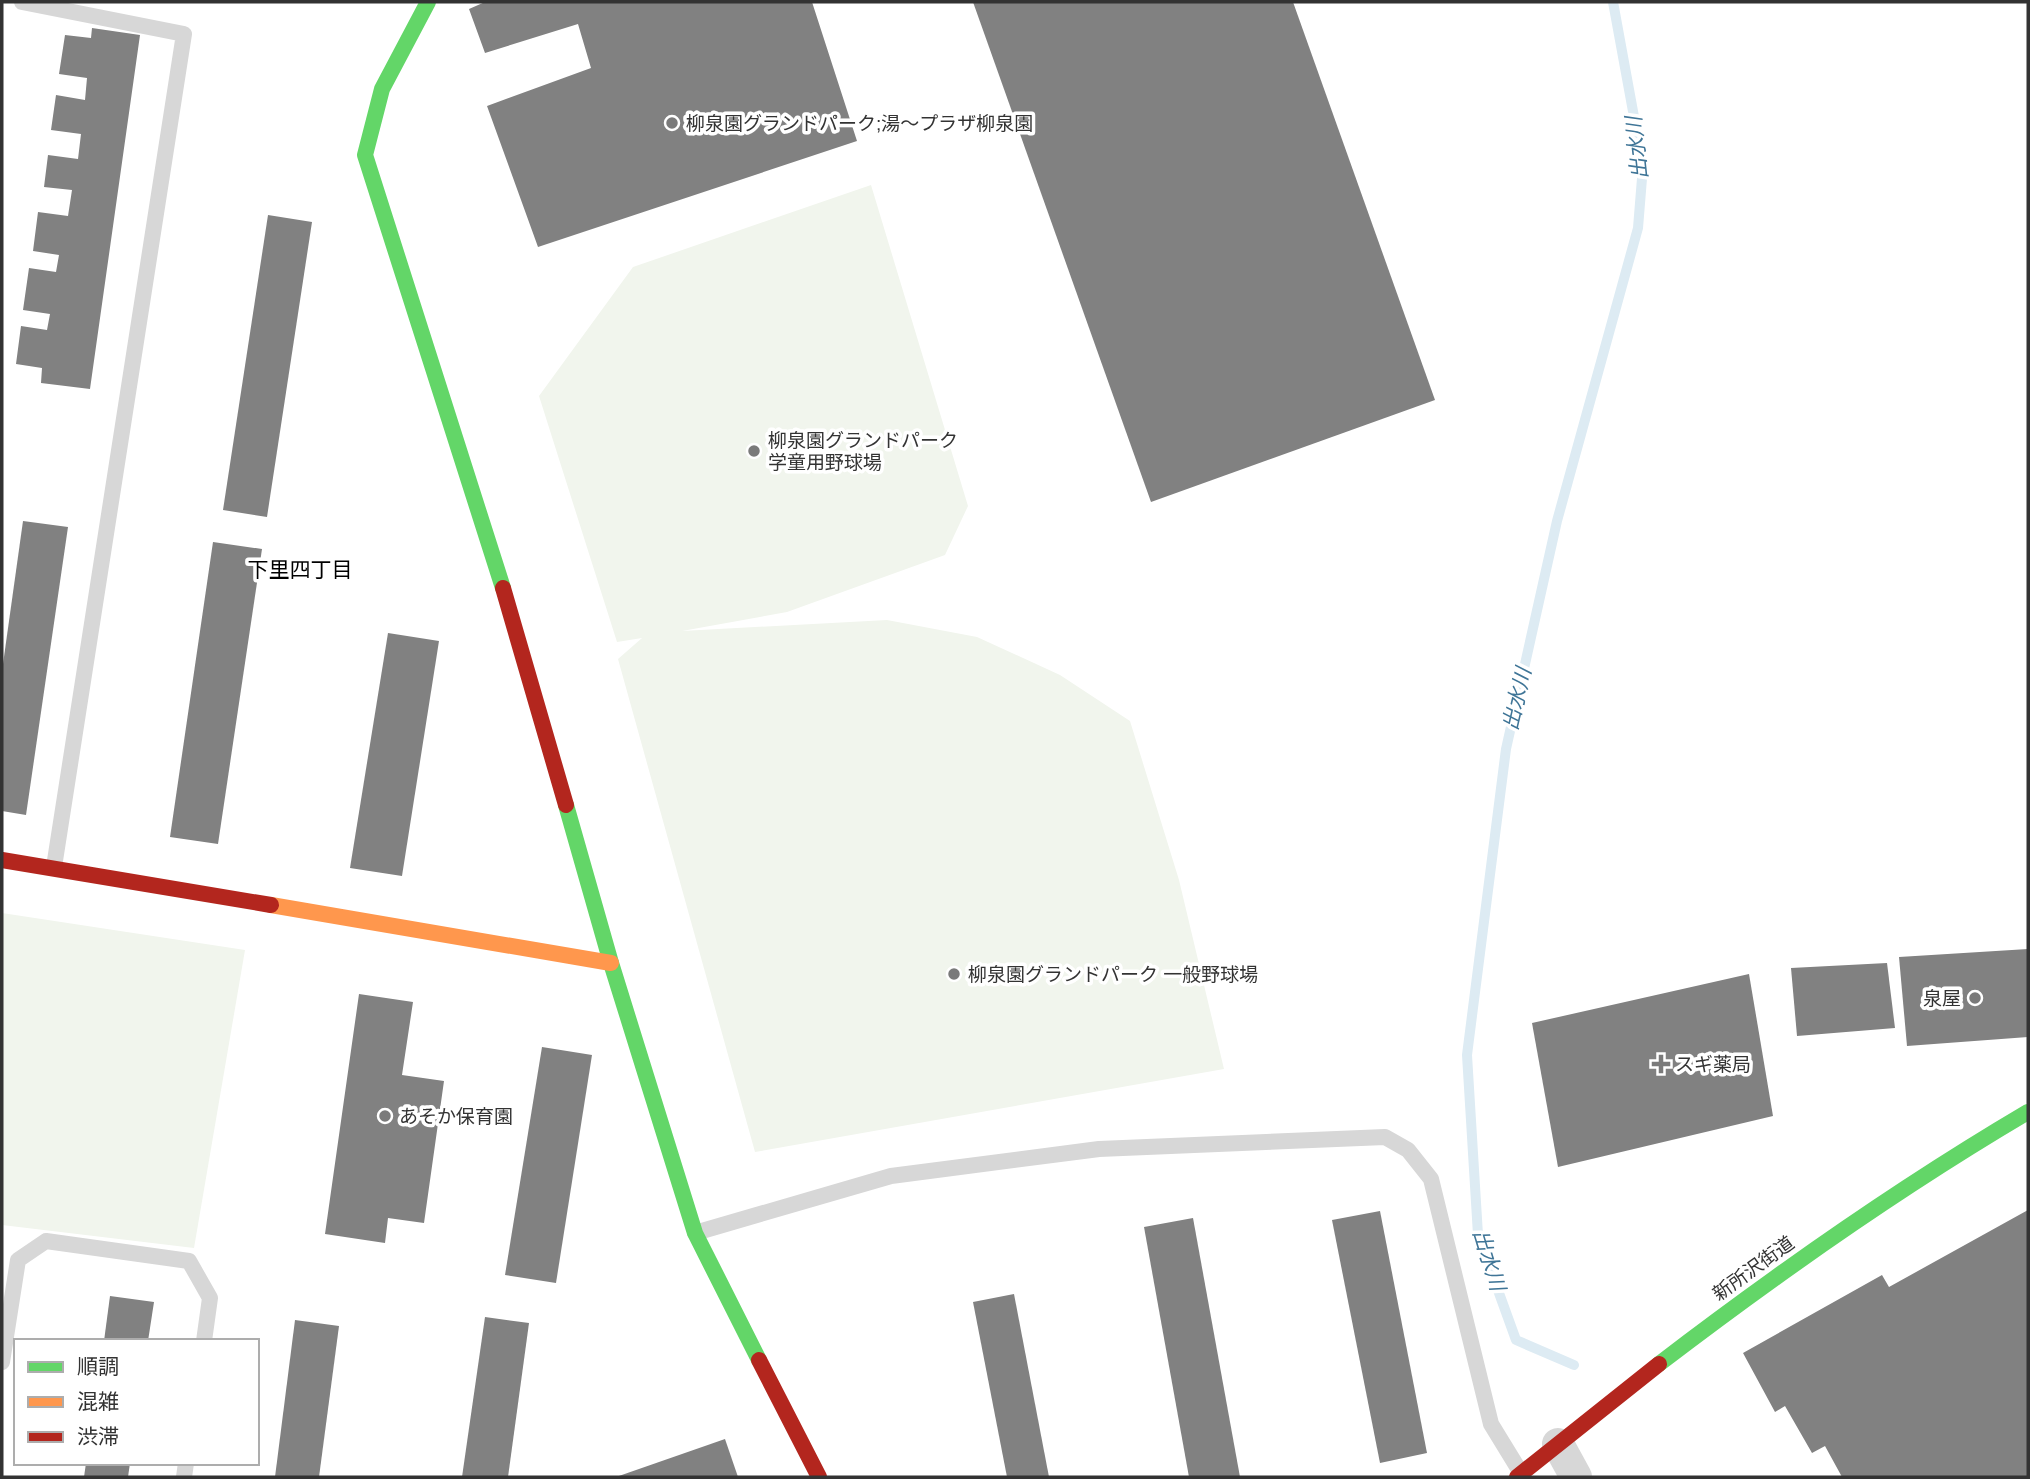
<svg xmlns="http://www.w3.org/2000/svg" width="2030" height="1479" viewBox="0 0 2030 1479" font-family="Helvetica,'Noto Sans JP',sans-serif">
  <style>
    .green { fill: #f1f5ed }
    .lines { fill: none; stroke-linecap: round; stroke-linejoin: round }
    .stream { stroke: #ddebf3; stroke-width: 10 }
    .building { fill: #818181 }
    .lane { stroke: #d7d7d7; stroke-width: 16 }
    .street { stroke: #d7d7d7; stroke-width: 32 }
    .fast { stroke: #63d668; stroke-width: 16 }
    .slow { stroke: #ff974d; stroke-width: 16 }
    .jam { stroke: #b3261e; stroke-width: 16 }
    .poi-dot { fill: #7a7a7a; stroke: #fff; stroke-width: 2.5 }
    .labels { text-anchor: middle; stroke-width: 7; stroke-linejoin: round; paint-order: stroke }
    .poi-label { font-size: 19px; fill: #333; stroke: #fff; text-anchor: start }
    .street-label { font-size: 19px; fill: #333; stroke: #fff }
    .water-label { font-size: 21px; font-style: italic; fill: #3f7597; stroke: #fff }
    .neighbourhood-label { font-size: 21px; fill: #000; stroke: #fff }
  </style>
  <rect width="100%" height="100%" fill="#fff"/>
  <g class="green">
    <path d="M871,185L968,506L945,555L787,612L682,631L887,620L977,637L1060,675L1130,721L1179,880L1224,1069L755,1152L618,659L642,638L617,642L539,396L633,267Z"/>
    <path d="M2,913L245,950L194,1248L2,1225Z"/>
  </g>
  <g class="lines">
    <path class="stream" d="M1574,1365L1516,1340L1478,1235L1467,1055L1506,749L1557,521L1638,228L1643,166L1613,2"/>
  </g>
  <g class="building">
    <path d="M485,2H812L857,141L538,247L487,106L591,68L578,24L485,53L469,9Z"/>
    <path d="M973,2H1293L1435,400L1151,502Z"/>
    <path d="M92,28L140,35L90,389L41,383L42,368L16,364L21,326L47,330L50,314L23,310L29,268L56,272L59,255L33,251L38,212L68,216L72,190L44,187L48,155L78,159L81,134L51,130L56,95L85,100L87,78L59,74L65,35L91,38Z"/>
    <path d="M268,215L312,222L267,517L223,510Z"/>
    <path d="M23,521L68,527L26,815L2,811V671Z"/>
    <path d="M213,542L262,549L218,844L170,837Z"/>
    <path d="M388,633L439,641L402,876L350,868Z"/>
    <path d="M2028,949V1037L1907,1046L1899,957Z"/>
    <path d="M1887,963L1895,1028L1797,1036L1791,968Z"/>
    <path d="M1749,974L1773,1116L1558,1167L1532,1023Z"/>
    <path d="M359,994L413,1002L402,1075L444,1081L424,1223L388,1218L385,1243L325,1234Z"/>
    <path d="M542,1047L592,1055L556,1283L505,1275Z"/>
    <path d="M2028,1210V1477H1842L1825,1446L1812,1453L1785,1406L1775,1412L1743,1353L1882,1275L1889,1287Z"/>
    <path d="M1380,1211L1427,1453L1380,1463L1332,1220Z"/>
    <path d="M1193,1218L1240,1477H1189L1144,1227Z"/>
    <path d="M1014,1294L1049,1477H1007L973,1302Z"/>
    <path d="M110,1296L154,1302L148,1341H104Z"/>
    <path d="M485,1317L529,1323L508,1477H462Z"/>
    <path d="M295,1320L339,1326L319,1477H275Z"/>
    <path d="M725,1439L738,1477H616Z"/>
    <path d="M86,1463H130L128,1477H84Z"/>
  </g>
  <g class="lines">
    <g class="lane">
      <path d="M22,2L184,34L54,867"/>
      <path d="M695,1233L891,1176L1099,1149L1385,1137L1408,1150L1431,1179L1491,1424L1521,1473"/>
      <path d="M2,1362L18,1260L46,1241L189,1261L210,1298L204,1341"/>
      <path d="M184,1477L186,1463"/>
    </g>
    <path class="street" d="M1558,1444L1576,1477"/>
    <g class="fast">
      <path d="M428,2L382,89L365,155L503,588"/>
      <path d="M566,805L611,963L695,1233L759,1360"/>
      <path d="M1659,1364C1778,1273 1899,1188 2028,1112"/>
    </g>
    <path class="slow" d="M271,905L611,963"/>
    <g class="jam">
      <path d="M503,588L566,805"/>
      <path d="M2,860L271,905"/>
      <path d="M759,1360L819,1477"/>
      <path d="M1517,1477L1659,1364"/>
    </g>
  </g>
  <g class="poi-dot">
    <circle cx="672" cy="123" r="7"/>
    <circle cx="754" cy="451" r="7"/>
    <circle cx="954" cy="974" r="7"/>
    <circle cx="1975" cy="998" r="7"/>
    <path d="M1657.5 1053.5h7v7h7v7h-7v7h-7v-7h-7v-7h7z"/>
    <circle cx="385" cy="1116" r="7"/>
  </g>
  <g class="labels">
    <g class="poi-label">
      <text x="686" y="130">柳泉園グランドパーク;湯〜プラザ柳泉園</text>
      <text x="768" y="447">柳泉園グランドパーク<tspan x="768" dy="22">学童用野球場</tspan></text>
      <text x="968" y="981">柳泉園グランドパーク 一般野球場</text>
      <text x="1961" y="1005" text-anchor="end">泉屋</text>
      <text x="1675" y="1071">スギ薬局</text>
      <text x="399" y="1123">あそか保育園</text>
    </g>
    <g class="street-label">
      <text transform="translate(1753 1268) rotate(-36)" y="7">新所沢街道</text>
    </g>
    <g class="water-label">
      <text transform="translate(1637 148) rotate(-96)" y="7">出水川</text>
      <text transform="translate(1517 699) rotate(-77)" y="7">出水川</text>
      <text transform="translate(1489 1260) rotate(73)" y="7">出水川</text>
    </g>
    <g class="neighbourhood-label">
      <text x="300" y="577">下里四丁目</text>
    </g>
  </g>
  <rect width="2030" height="1479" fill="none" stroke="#333333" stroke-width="7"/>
  <rect x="14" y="1339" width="245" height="126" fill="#ffffff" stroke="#adadad" stroke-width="2"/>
  <rect x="28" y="1362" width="35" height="10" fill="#63d668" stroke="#adadad" stroke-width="2"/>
  <text x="77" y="1374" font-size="21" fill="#333333">順調</text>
  <rect x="28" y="1397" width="35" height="10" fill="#ff974d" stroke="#adadad" stroke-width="2"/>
  <text x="77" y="1409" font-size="21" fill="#333333">混雑</text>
  <rect x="28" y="1432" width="35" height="10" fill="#b3261e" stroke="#adadad" stroke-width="2"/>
  <text x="77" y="1444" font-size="21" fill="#333333">渋滞</text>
</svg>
